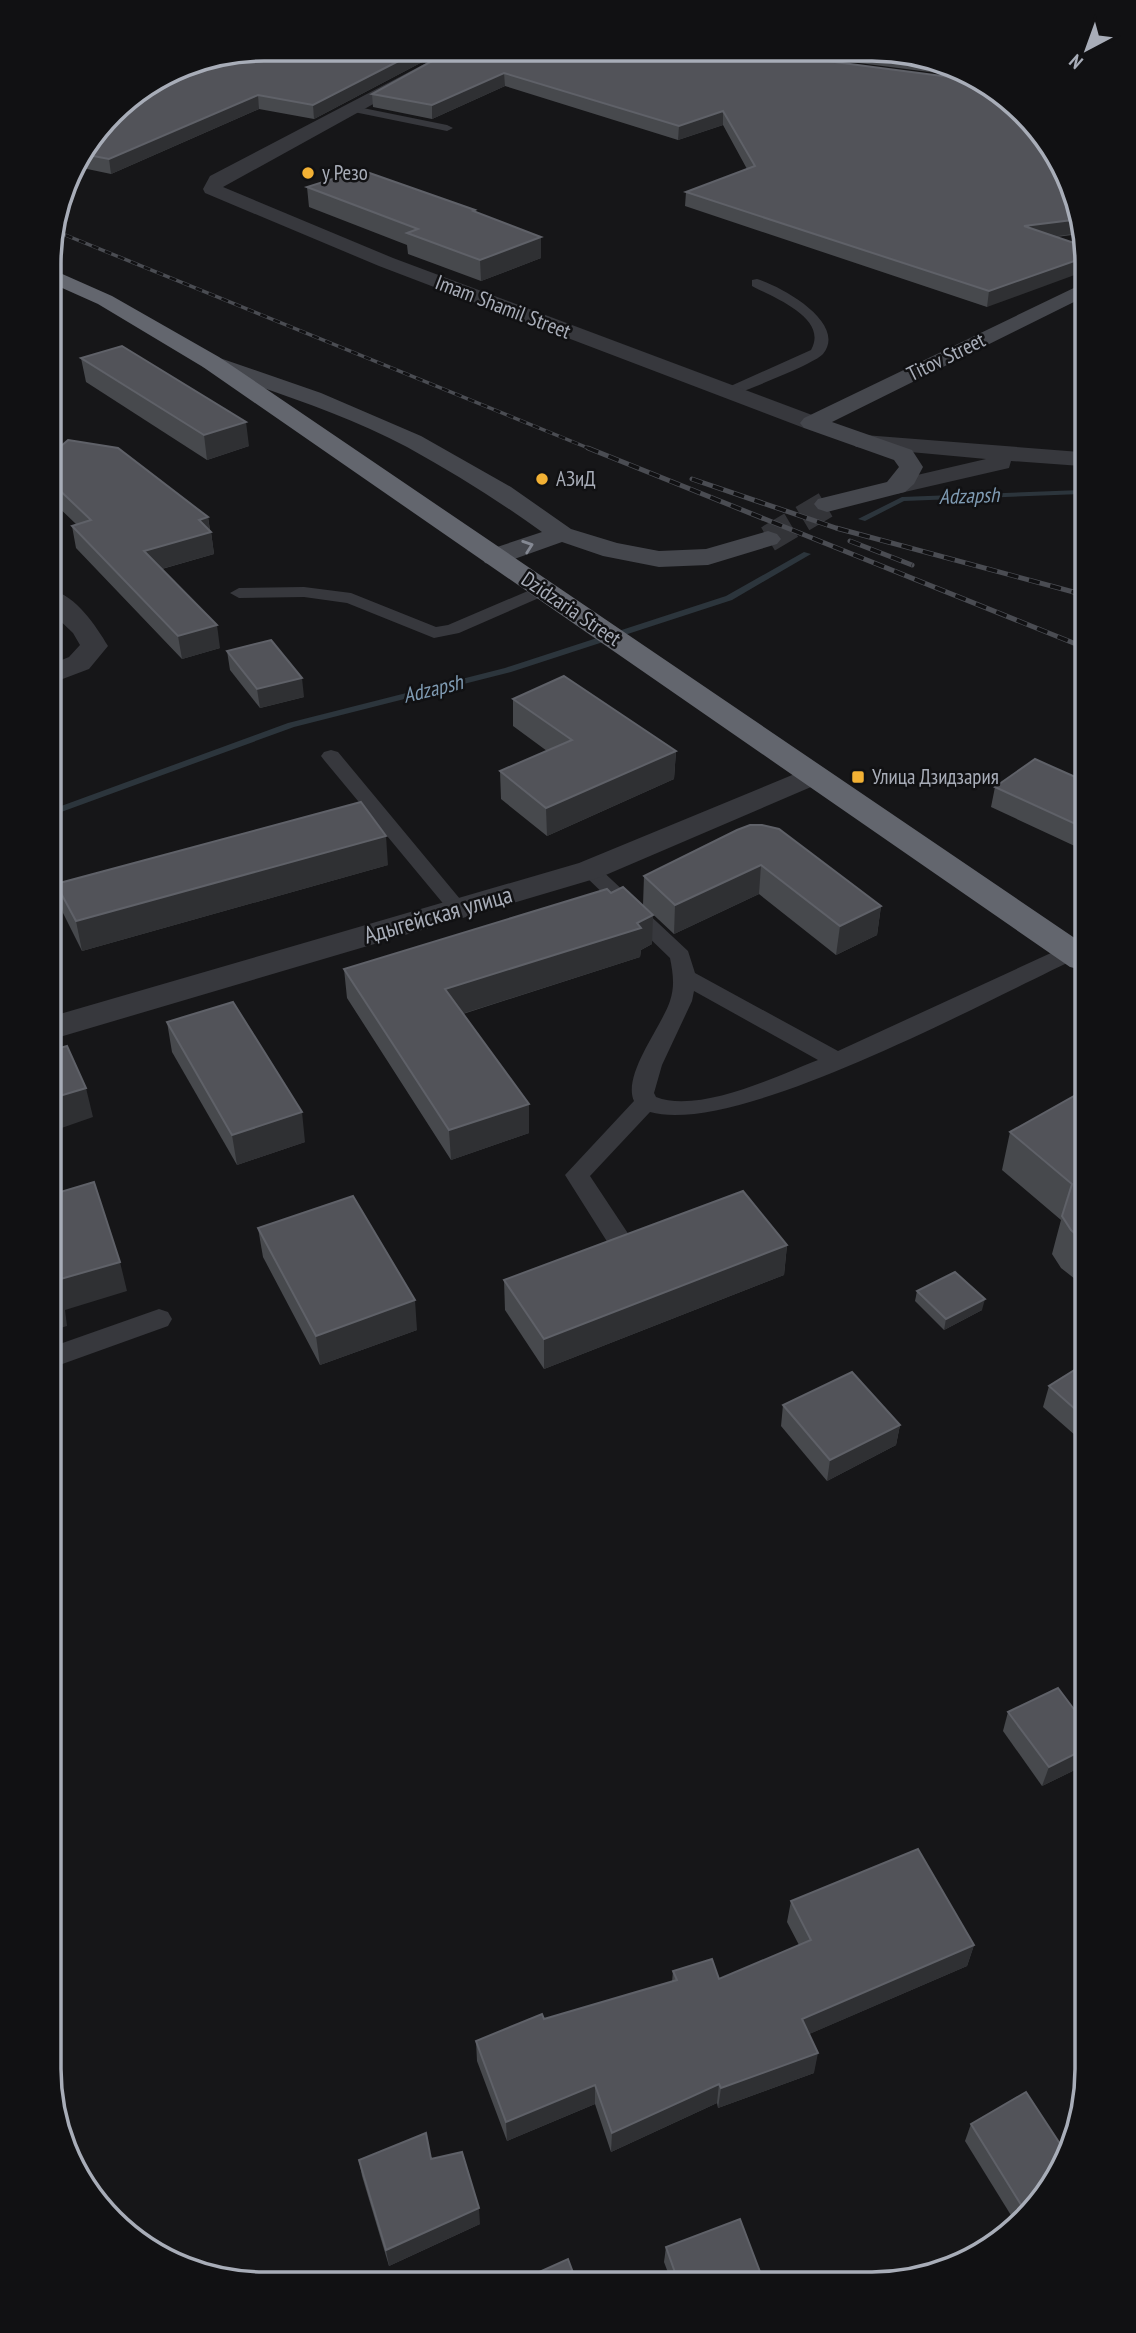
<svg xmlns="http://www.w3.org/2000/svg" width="1136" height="2333" viewBox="0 0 1136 2333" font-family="'PT Sans Narrow',sans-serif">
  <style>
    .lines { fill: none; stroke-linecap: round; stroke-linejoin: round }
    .stream { fill: #2c353c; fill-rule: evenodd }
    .secondary-tunnel { stroke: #333438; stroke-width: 27; stroke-dasharray: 27 13; stroke-linecap: butt }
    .lane { fill: #37383d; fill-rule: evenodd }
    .street { fill: #37383d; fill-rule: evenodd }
    .secondary { fill: #45474d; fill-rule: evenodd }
    .highway { fill: #63666e; fill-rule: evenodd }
    .rail-far1-casing { stroke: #4a4c52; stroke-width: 3.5 }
    .rail-casing { stroke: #4a4c52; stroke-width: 5 }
    .rail-far1 { stroke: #111113; stroke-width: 2.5; stroke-dasharray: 7; stroke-linecap: butt }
    .rail { stroke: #111113; stroke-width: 3.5; stroke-dasharray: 11; stroke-linecap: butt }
    .wall { fill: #47494d }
    .shaded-wall { fill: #2f3033 }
    .building { fill: #525359; stroke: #5f6168; stroke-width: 2 }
    .oneway { stroke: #858993 }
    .poi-dot { fill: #f2b134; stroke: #111113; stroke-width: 2.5 }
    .labels { text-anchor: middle; stroke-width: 5; stroke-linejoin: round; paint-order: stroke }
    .far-poi-label { font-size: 21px; fill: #a8adb8; stroke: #111113; text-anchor: start }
    .far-street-label { font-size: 21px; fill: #a8adb8; stroke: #111113 }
    .far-water-label { font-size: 21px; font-style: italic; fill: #7f9bb3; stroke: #111113 }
    .street-label { font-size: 24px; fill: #a8adb8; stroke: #111113 }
    .rim { fill: none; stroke: #a8adb8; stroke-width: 3.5 }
  </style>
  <rect width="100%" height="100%" fill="#161618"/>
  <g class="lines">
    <g class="stream">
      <path d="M1081,490V494L904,501L865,521L858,519L902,497Z"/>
      <path d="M804,552L811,554L732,600L511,672L294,727L53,815V809L288,723L505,668L726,596Z"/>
    </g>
    <path class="secondary-tunnel" d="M768,539L827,504"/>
    <g class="lane">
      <path d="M353,106L447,125L453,128L447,131L349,111V107Z"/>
      <path d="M757,279C781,286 848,323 823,354C814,364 751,388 734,395H724L722,392L724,389L811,350C829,318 774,298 752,286V280Z"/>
      <path d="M542,585L548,586L551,590L548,594L459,633L434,638L347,603L304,597L239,598L230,593L239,588L304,587L351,593L436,627L448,625Z"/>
      <path d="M331,750L338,752L465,905L469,909L465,913H451L324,760L321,756L324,752Z"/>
      <path d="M590,864L597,866L688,951L695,973L838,1051L1064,947H1080L1082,953L1080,957C990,998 739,1137 650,1112L590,1176L635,1244L631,1251L622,1253L613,1251L565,1175L634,1101C622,1075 662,1026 670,1001C675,986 673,973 670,958L583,874L580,870L583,866ZM694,991L818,1060C777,1076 699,1114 656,1097L654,1093L662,1065L692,1001Z"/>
      <path d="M159,1309L168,1312L172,1319L168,1326L54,1367V1346Z"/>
    </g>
    <g class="street">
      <path d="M451,50H471L223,187L393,258L820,418L824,423L820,428H804L379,266L205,193L203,189L210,176Z"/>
      <path d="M864,435L1080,452L1081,466L1011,461L1009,468L896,494L887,492L884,487L887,482L986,459L856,447L852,442L856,437Z"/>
      <path d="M52,590C76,596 96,626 108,646L89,669L52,683V664L69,657L80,645L73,633L52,613Z"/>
      <path d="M814,766L825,769L829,775L825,781L601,877L53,1039V1016L579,863Z"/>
    </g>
    <g class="secondary">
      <path d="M1080,285V299L832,422L912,450L923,467L914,484L905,492L827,512L818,509L814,504L818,499L887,482L899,467L894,460L804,428L800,423L804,418Z"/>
      <path d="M211,355L321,393L421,436L511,487L571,529L617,543L659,551L706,549L768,531L777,534L781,539L777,544L708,565L659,567L603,556L562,542L503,563L494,565L485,563L481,557L485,551L542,532C499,501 454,473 407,447C343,413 271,391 203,367L200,362L203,357Z"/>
    </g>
    <path class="highway" d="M51,269L112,296L219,357L1082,943V970L1070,967L203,367L98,304L51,283Z"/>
    <g class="rail-far1-casing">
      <path id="rail-far1" d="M53,230L593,450"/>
    </g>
    <g class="rail-casing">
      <g id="rail">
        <path d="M588,448L1081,646"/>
        <path d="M692,479L836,528L1081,594"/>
        <path d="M850,541L912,565"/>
      </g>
    </g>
    <use href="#rail-far1" class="rail-far1"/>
    <use href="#rail" class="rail"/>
  </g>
  <g class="wall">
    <path d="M264,49L445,50L314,119L259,109L111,174L73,166L122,103Z"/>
    <path d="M452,50L758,52L1080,208V234L1056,237L987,307L685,206L686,192L747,169L723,125L678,140L505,86L432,119L373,107L372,94Z"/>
    <path d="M773,52L914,53L961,76Z"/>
    <path d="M307,187L475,212L541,237V258L481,281L408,254L407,245L309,207Z"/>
    <path d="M81,358L249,446L207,460L86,382Z"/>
    <path d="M51,455L208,517L210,530L211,532L214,554L162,569L220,648L182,659L76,548L72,526L76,524L52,501Z"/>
    <path d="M227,651L304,697L260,708L230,670Z"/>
    <path d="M513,699L676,751L674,779L547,836L501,799L500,771L547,751L513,726Z"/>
    <path d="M1082,780V873L1074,869L1078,849L1079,848L991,807L995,787Z"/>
    <path d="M737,830L881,906L877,935L836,955L759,894L674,934L643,905L644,876Z"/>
    <path d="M388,865L82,951L63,913L56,884Z"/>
    <path d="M652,944L641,950L640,957L463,1014L529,1104V1133L451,1160L347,998L344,969Z"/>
    <path d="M167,1022L305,1142L237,1165L172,1052Z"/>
    <path d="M1083,1091L1084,1282L1075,1279L1061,1268L1052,1254L1061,1220L1002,1170L1010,1132Z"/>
    <path d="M258,1228L417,1330L320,1365L263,1257Z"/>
    <path d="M787,1245L784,1275L544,1369L505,1310L504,1280Z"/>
    <path d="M917,1291L982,1310L944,1330L915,1301Z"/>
    <path d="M1084,1364V1443L1043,1407L1049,1386Z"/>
    <path d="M783,1405L900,1425L896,1445L827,1481L781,1426Z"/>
    <path d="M1008,1712L1085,1724V1765L1042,1786L1003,1731Z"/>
    <path d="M791,1901L974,1945L967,1966L809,2034L814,2073L718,2108L717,2103L611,2152L595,2104L507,2141L477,2061L476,2041L544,2019L672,1982L673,1971L719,1979L799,1945L787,1922Z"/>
    <path d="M971,2124L1034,2210L1017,2225L965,2141Z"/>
    <path d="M431,2159L480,2224L389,2266L362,2176L359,2160Z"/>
    <path d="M666,2247L762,2277L670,2278L664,2262Z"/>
  </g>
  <g class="shaded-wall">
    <path d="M420,50H445L314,119L313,105Z"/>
    <path d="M504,73L505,86L432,119V105Z"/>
    <path d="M258,95L259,109L111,174L109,159Z"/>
    <path d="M723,111V125L678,140L679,126Z"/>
    <path d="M1080,219V233L1022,241L1024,226Z"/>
    <path d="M541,237V258L481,281L480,260Z"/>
    <path d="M1080,259V273L987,307L989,291Z"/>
    <path d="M246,422L249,446L207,460L204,435Z"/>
    <path d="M208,517L210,532H211L214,554L147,573L144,551L199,520Z"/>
    <path d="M217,625L220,648L182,659L178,636Z"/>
    <path d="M302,678L304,697L260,708L257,689Z"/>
    <path d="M676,751L674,779L547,836L546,808Z"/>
    <path d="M386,836L388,865L82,951L76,921Z"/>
    <path d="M761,865L759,894L674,934L675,905Z"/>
    <path d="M881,906L877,935L836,955L840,926Z"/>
    <path d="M653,915L652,944L641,950L640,957L446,1019L445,989L637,923Z"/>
    <path d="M86,1088L93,1117L53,1131V1098Z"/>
    <path d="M529,1104V1133L451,1160L449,1130Z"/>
    <path d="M302,1112L305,1142L237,1165L232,1135Z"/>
    <path d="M787,1245L784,1275L544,1369V1339Z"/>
    <path d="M120,1262L127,1291L65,1310L67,1326L54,1330V1298L57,1280Z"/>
    <path d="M985,1299L982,1310L944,1330L946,1319Z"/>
    <path d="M415,1300L417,1330L320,1365L316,1336Z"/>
    <path d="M900,1425L896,1445L827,1481L830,1460Z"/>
    <path d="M1085,1749V1765L1042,1786L1049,1767Z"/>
    <path d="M974,1945L967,1966L798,2039L802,2019Z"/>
    <path d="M818,2053L814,2073L718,2108L721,2088Z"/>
    <path d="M719,2084L717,2103L611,2152L612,2133Z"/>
    <path d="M595,2085V2104L507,2141L506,2122Z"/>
    <path d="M479,2208L480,2224L389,2266L386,2250Z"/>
  </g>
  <g class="building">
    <path d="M264,49L420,50L313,105L258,95L109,159L83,154L122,103L182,65Z"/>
    <path d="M452,50L758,52L965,79L1014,103L1058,156L1080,208V219L1024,226L1080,245V259L989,291L686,192L755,166L723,111L679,126L504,73L432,105L372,94Z"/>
    <path d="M882,53H914L924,58Z"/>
    <path d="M361,170L475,210L473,211L541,237L480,260L407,233L418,229L307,187Z"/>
    <path d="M122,346L246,422L204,435L81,358Z"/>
    <path d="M68,440L118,448L208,517L199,520L211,532L144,551L217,625L178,636L72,526L91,520L52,483L51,455Z"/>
    <path d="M271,640L302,678L257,689L227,651Z"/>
    <path d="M564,676L676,751L546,808L500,771L572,740L513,699Z"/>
    <path d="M1035,759L1082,780V827L995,787Z"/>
    <path d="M361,802L386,836L76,921L56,884Z"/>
    <path d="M750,825H762L779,829L881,906L840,926L761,865L675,905L644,876L737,830Z"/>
    <path d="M623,887L653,915L637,923L641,928L445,989L529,1104L449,1130L344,969L607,889L611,893Z"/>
    <path d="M233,1002L302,1112L232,1135L167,1022Z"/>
    <path d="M67,1046L86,1088L53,1098V1050Z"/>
    <path d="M1083,1091V1240L1071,1230L1062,1216L1072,1184L1010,1132Z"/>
    <path d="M94,1182L120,1262L57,1280L59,1296L54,1298V1193V1194Z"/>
    <path d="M743,1191L787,1245L544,1339L504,1280Z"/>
    <path d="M353,1196L415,1300L316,1336L258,1228Z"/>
    <path d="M955,1272L985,1299L946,1319L917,1291Z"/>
    <path d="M1084,1364V1417L1049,1386Z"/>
    <path d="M852,1372L900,1425L830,1460L783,1405Z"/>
    <path d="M1058,1688L1085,1724V1749L1049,1767L1008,1712Z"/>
    <path d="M918,1849L974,1945L802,2019L818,2053L721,2088L719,2084L612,2133L595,2085L506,2122L476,2041L542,2014L544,2019L677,1980L673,1971L712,1959L719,1979L811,1940L791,1901Z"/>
    <path d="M1026,2092L1068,2156L1034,2210L1028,2216L971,2124Z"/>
    <path d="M426,2133L431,2159L462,2152L479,2208L386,2250L359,2160Z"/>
    <path d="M740,2219L762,2277L677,2278L666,2247Z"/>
    <path d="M568,2259L575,2278H526Z"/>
  </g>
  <defs><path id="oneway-chevron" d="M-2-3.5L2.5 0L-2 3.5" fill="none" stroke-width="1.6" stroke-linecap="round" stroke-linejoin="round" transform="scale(1.75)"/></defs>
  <use class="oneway" href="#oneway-chevron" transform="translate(528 546) rotate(-19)"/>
  <g class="poi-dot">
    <circle cx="308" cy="173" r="7"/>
    <circle cx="542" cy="479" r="7"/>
    <rect x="851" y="770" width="14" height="14" rx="3.5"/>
  </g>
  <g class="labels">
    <g class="far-poi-label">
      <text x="322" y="180">у Резо</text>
      <text x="556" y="486">АЗиД</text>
      <text x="872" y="784">Улица Дзидзария</text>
    </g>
    <g class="far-street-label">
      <text transform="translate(503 307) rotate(21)" y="7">Imam Shamil Street</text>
      <text transform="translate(946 357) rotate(-26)" y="7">Titov Street</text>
      <text transform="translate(571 609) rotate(34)" y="7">Dzidzaria Street</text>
    </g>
    <g class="far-water-label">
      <text transform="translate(969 496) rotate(-2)" y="7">Adzapsh</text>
      <text transform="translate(433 689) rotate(-14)" y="7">Adzapsh</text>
    </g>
    <g class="street-label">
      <text transform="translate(438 915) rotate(-16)" y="8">Адыгейская улица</text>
    </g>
  </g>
  <path d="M0 0H1136V2333H0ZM264 61H872A203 203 0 0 1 1075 264V2069A203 203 0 0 1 872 2272H264A203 203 0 0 1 61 2069V264A203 203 0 0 1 264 61Z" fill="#111113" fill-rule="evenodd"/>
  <path class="rim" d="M264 61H872A203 203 0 0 1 1075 264V2069A203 203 0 0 1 872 2272H264A203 203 0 0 1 61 2069V264A203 203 0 0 1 264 61Z"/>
  <g transform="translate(1087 49) rotate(221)" stroke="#111113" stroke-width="5" paint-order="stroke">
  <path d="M0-5L12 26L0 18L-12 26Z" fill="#a8adb8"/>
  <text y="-10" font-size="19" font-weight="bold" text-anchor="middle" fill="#a8adb8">N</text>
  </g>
</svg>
